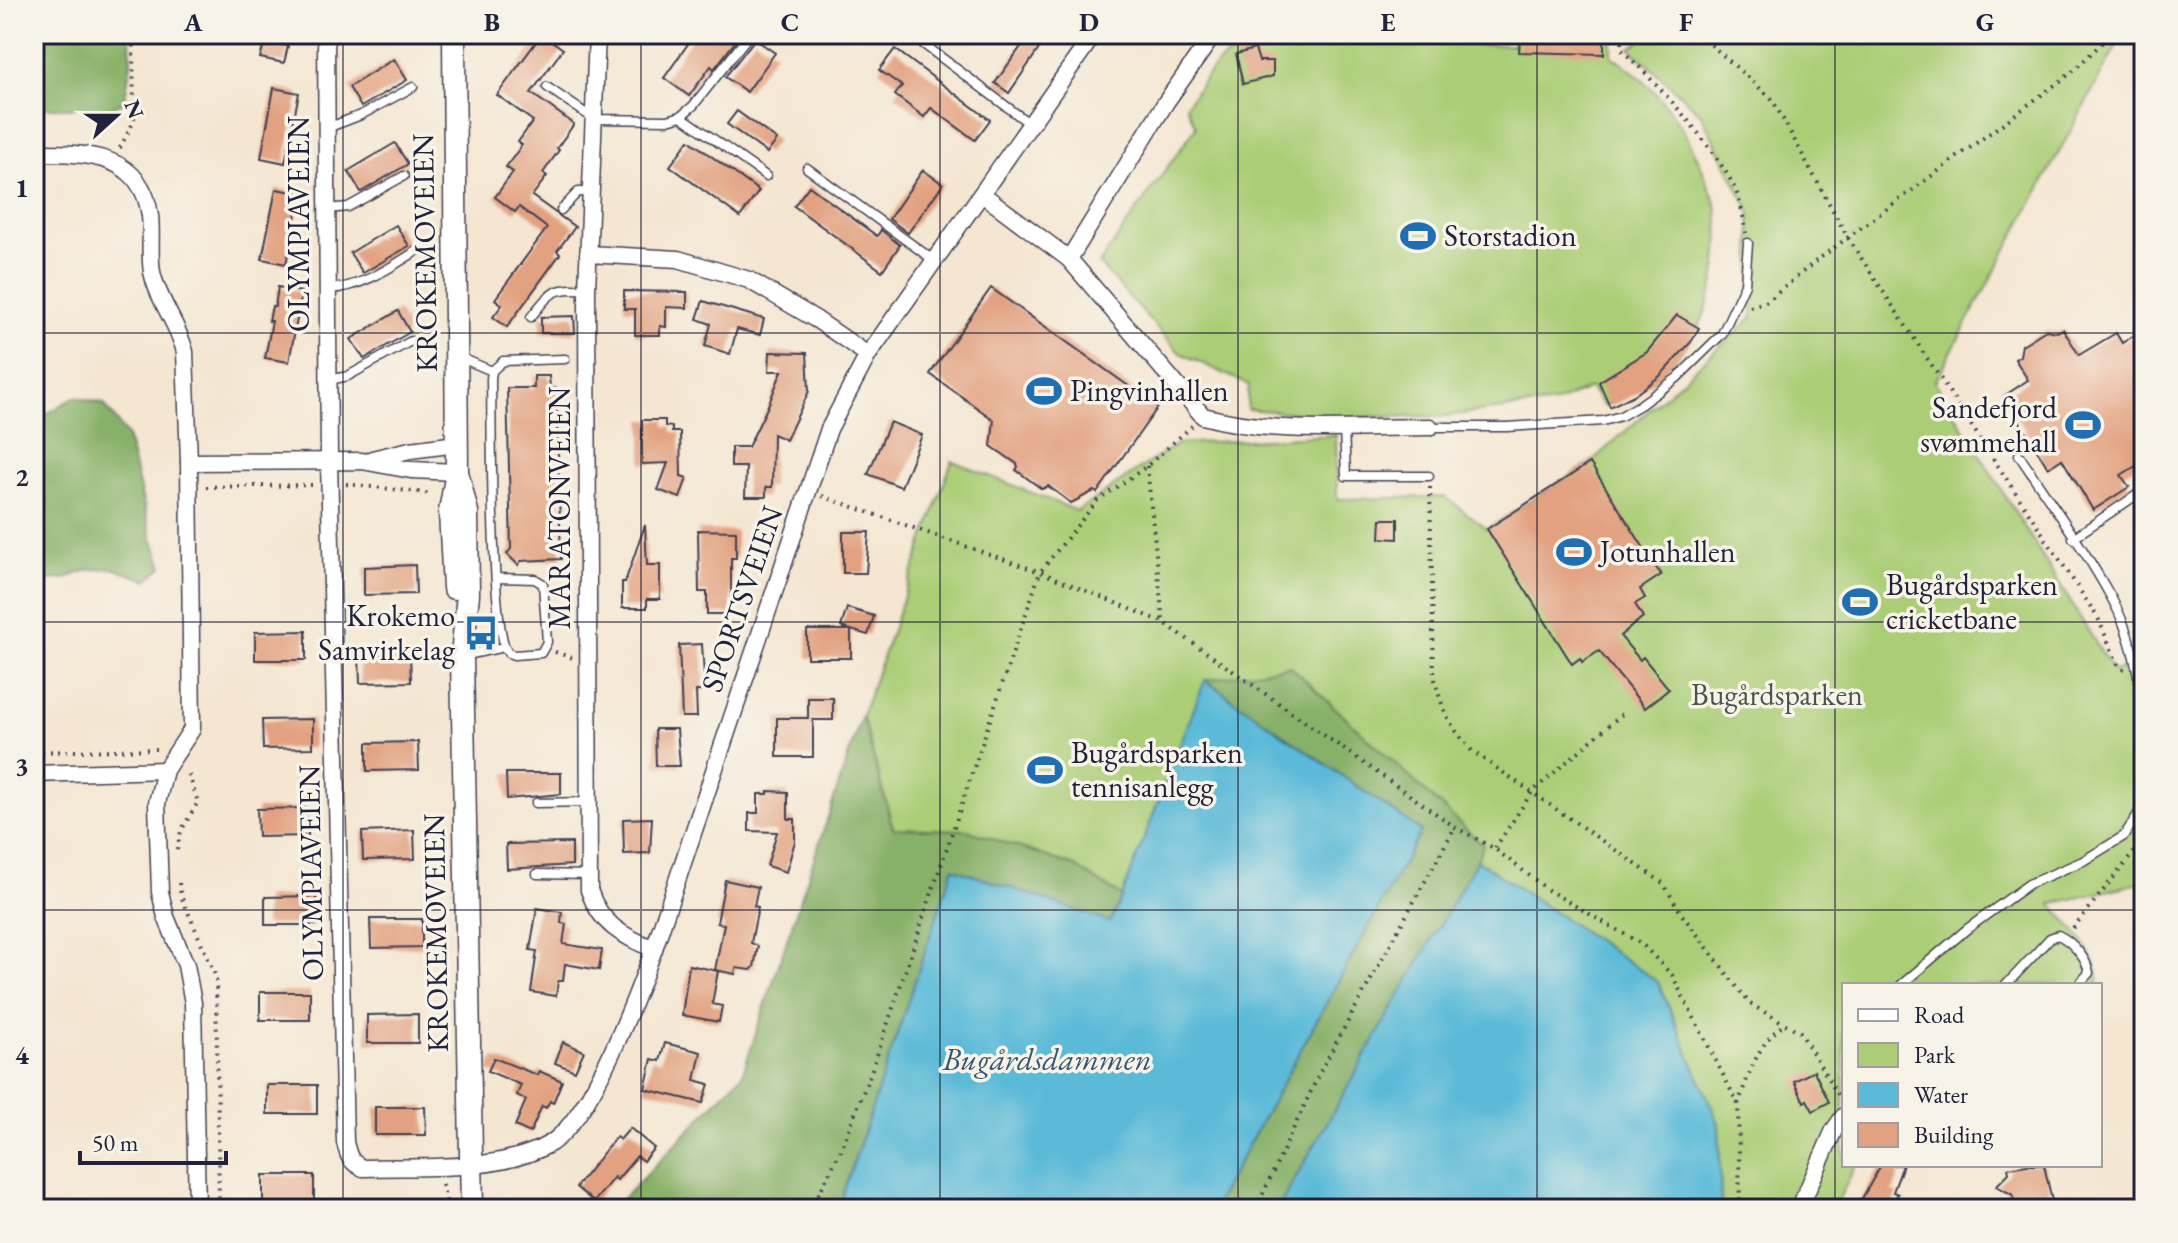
<svg xmlns="http://www.w3.org/2000/svg" width="2178" height="1243" viewBox="0 0 2178 1243" font-family="'EB Garamond',serif">
  <style>
    .green { fill: #aacd76; stroke: #667858; stroke-width: 2 }
    .forest { fill: #87b067; stroke: #546951; stroke-width: 2 }
    .water { fill: #5abad8; stroke: #3e6e8a; stroke-width: 2 }
    .building { fill: #e2a180 }
    .lines { fill: none; stroke-linecap: round; stroke-linejoin: round }
    .lane-casing { stroke: #423f52; stroke-width: 11 }
    .street-casing { stroke: #423f52; stroke-width: 19 }
    .secondary-casing { stroke: #423f52; stroke-width: 25 }
    .path { stroke: #423f52; stroke-width: 4; stroke-dasharray: 2 6; stroke-linecap: butt }
    .lane { stroke: #fff; stroke-width: 8 }
    .street { stroke: #fff; stroke-width: 16 }
    .secondary { stroke: #fff; stroke-width: 22 }
    .grid { fill: none; stroke: #22223b; stroke-width: 2; stroke-opacity: 0.55 }
    .labels { text-anchor: middle; stroke-width: 7; stroke-linejoin: round; paint-order: stroke }
    .street-label { font-size: 30px; fill: #22223b; stroke: #f7f3e8 }
    .poi-label { font-size: 30px; fill: #22223b; stroke: #f7f3e8; text-anchor: start }
    .park-label { font-size: 30px; fill: #4b554d; stroke: #f7f3e8 }
    .water-label { font-size: 32px; font-style: italic; fill: #365772; stroke: #f7f3e8 }
    .neatline { fill: none; stroke: #22223b; stroke-width: 3 }
    .grid-label { font-size: 26px; text-anchor: middle; font-weight: bold; fill: #22223b }
  </style>
  <rect width="100%" height="100%" fill="#f7f3e8"/>
  <filter id="ink" filterUnits="userSpaceOnUse"><feTurbulence type="fractalNoise" baseFrequency=".0125" numOctaves="2"/><feDisplacementMap in="SourceGraphic" scale="16" xChannelSelector="R" yChannelSelector="G"/><feConvolveMatrix kernelMatrix="1 2 1 2 8 2 1 2 1" color-interpolation-filters="sRGB"/></filter>
  <filter id="wash" filterUnits="userSpaceOnUse"><feTurbulence type="fractalNoise" baseFrequency=".006" numOctaves="4" result="noise"/><feDisplacementMap in="SourceGraphic" scale="32" xChannelSelector="R" yChannelSelector="G"/><feGaussianBlur stdDeviation="1.8" result="paint"/><feColorMatrix in="noise" values="0 0 0 0 0 0 0 0 0 0 0 0 0 0 0 0 0 1.4 0 .05"/><feComposite in="paint" operator="in"/></filter>
  <g filter="url(#wash)">
    <rect width="100%" height="100%" fill="#f4e6d1"/>
    <g class="green">
      <path d="M1515,34H1612V57C1658,84 1689,132 1707,181C1710,190 1716,200 1717,210C1722,246 1716,290 1700,324C1681,363 1642,387 1604,406L1590,388L1555,403L1444,416L1339,417L1247,409L1249,385L1180,353L1099,264L1196,127L1186,105C1216,64 1218,52 1270,41L1514,45Z"/>
      <path d="M1650,34H2123L1935,382L2113,671L2144,666V882L2051,904C2069,923 2102,957 2098,985H1844V1165H1856L1834,1209H1721L1719,1124L1658,982L1477,860L1421,831L1206,680L1122,896L893,828L862,715L952,461L1077,511L1177,444L1336,435L1337,499L1445,497L1487,529L1590,463L1753,317L1750,212L1701,114L1630,48Z"/>
    </g>
    <g class="forest">
      <path d="M34,34H130L131,64L124,103L109,108H34Z"/>
      <path d="M74,397L104,404L127,436L152,539L163,566L147,580L112,568L88,570L63,579L34,580V422Z"/>
      <path d="M1290,666L1483,845L1477,860L1278,1209H1213L1421,831L1206,680Z"/>
      <path d="M862,715L893,828L967,830L1072,865L1122,896L1110,923L953,869L838,1209H613L742,1075Z"/>
    </g>
    <g class="water">
      <path d="M1205,680L1421,831L1213,1209H838L953,868L1110,922L1122,896Z"/>
      <path d="M1477,860L1658,982L1719,1124L1721,1209H1278Z"/>
    </g>
    <g id="blocks">
      <g class="building">
        <path d="M542,34L563,49L531,93L574,124L557,148L559,150L543,173L547,176L532,196L575,227L557,251L560,254L507,327L493,317L502,305L495,299L547,228L519,207L515,212L495,197L513,172L506,167L522,145L518,142L533,121L497,95Z"/>
        <path d="M695,34H741L714,69L711,66L689,96L664,78Z"/>
        <path d="M1030,34H1049L1009,93L995,83Z"/>
        <path d="M1520,34H1604V54L1519,52Z"/>
        <path d="M755,39L775,53L747,92L725,77Z"/>
        <path d="M265,41L288,46L284,63L260,58Z"/>
        <path d="M895,49L990,120L975,140L931,108L924,117L895,95L902,86L879,70Z"/>
        <path d="M1255,49L1259,61H1273V76L1243,84L1236,54Z"/>
        <path d="M394,59L407,80L361,107L349,87Z"/>
        <path d="M274,88L299,93L285,163L261,158Z"/>
        <path d="M737,111L777,140L767,153L727,124Z"/>
        <path d="M689,140L759,191L740,217L670,166Z"/>
        <path d="M395,143L408,164L361,192L348,171Z"/>
        <path d="M923,170L943,184L908,233L889,219Z"/>
        <path d="M809,186L877,236L881,230L900,245L882,271L794,206Z"/>
        <path d="M276,189L300,193L286,264L262,259Z"/>
        <path d="M396,225L409,246L363,273L350,253Z"/>
        <path d="M278,287L302,292L289,362L265,358L272,321H269L272,306L275,307Z"/>
        <path d="M991,288L1158,407L1097,493L1094,491L1071,503L1048,486L1042,489L1016,470L1018,467L1017,464L991,446L994,420L930,374Z"/>
        <path d="M624,291L687,292V308L666,307V327L660,326V335H635V309H624Z"/>
        <path d="M703,301L764,319L760,335L737,329L730,354L705,346L711,324L697,319Z"/>
        <path d="M398,311L410,332L364,359L351,339Z"/>
        <path d="M1677,315L1699,328L1691,342L1660,376L1636,394L1610,407L1599,382L1647,352Z"/>
        <path d="M574,316L575,333H541V317Z"/>
        <path d="M2063,329L2079,355L2116,333L2122,343L2144,329V461L2121,475L2129,487L2093,510L2062,459L2048,468L2004,396L2028,380L2015,359L2020,356L2022,345L2046,330L2057,332Z"/>
        <path d="M770,352L807,353L809,391L786,440L773,434L772,487H766V497H745L746,467H731V447H748L767,408L782,371H769Z"/>
        <path d="M534,376H549L550,388H556L561,559L521,561L518,565L507,554L511,549L507,388H534Z"/>
        <path d="M642,420H665V426L672,427V432H680L681,476L687,478L680,498L658,490L668,463L642,464Z"/>
        <path d="M890,422L922,435L901,487L868,474Z"/>
        <path d="M1590,463L1661,575L1640,589L1645,598L1635,604L1643,617L1620,636L1640,660L1643,657L1669,689L1645,708L1599,651L1582,662L1580,658L1572,664L1487,529Z"/>
        <path d="M1381,519H1398V539L1380,538Z"/>
        <path d="M645,525L647,565H660V599H647V608H622V582H625Z"/>
        <path d="M698,530L736,531V558H731V614H707V592H699Z"/>
        <path d="M843,532H869L866,573H843Z"/>
        <path d="M415,565L416,594L364,595V567Z"/>
        <path d="M847,608L874,616L868,635L841,627Z"/>
        <rect x="807" y="630" width="44" height="28"/>
        <path d="M306,631V660H255V632Z"/>
        <path d="M702,644L705,691H696L697,717H682L679,645Z"/>
        <path d="M410,654L411,682L360,683L359,655Z"/>
        <path d="M808,698H833V720H813V757H777V718H808Z"/>
        <path d="M313,719V748L263,749L262,720Z"/>
        <path d="M655,729H677L680,766H656Z"/>
        <path d="M418,742L419,770L367,771V743Z"/>
        <path d="M506,773H561V794L507,799Z"/>
        <path d="M768,791L788,792V819H795V841L786,872L767,866L777,832L749,831V813H758V794H768Z"/>
        <path d="M307,808L308,836L258,837L257,809Z"/>
        <path d="M652,818L650,853L624,854L623,819Z"/>
        <path d="M414,830L415,859L363,860L362,832Z"/>
        <path d="M572,843V865L507,869L506,844Z"/>
        <path d="M725,880L758,887L754,906L758,907L751,943L758,946L754,967L751,970L736,968L735,974L715,970L724,924L717,923Z"/>
        <path d="M316,896V925H265V897Z"/>
        <path d="M537,908L562,912L561,923L566,924L563,944L602,950L599,970L565,964L563,981H558L556,996L531,992L537,951L530,950Z"/>
        <path d="M370,919H422V947L371,948Z"/>
        <path d="M689,965L718,971L712,1004L722,1006L719,1022L682,1015Z"/>
        <rect x="260" y="992" width="50" height="28"/>
        <path d="M418,1014V1043H367V1015Z"/>
        <path d="M563,1042L584,1051L575,1071L555,1063Z"/>
        <path d="M665,1043L701,1052L695,1080L709,1084L703,1103L645,1089L652,1059L660,1061Z"/>
        <path d="M494,1058L537,1075L539,1071L562,1081L553,1103L550,1101L546,1108L542,1106L530,1133L515,1126L526,1100L517,1095L521,1085L488,1071Z"/>
        <path d="M1814,1071L1829,1102L1813,1111L1807,1100L1804,1102L1794,1081Z"/>
        <rect x="267" y="1085" width="50" height="29"/>
        <path d="M375,1107H425L426,1135H375Z"/>
        <path d="M630,1128L654,1148L643,1161L637,1156L617,1180L614,1177L594,1202L576,1187L616,1137L620,1140Z"/>
        <path d="M1881,1165H1903L1893,1192L1898,1194L1889,1209H1856Z"/>
        <path d="M2027,1165H2044L2052,1201L2015,1208L2013,1195L1996,1186L2009,1173L2008,1168Z"/>
        <rect x="263" y="1175" width="51" height="28"/>
      </g>
    </g>
  </g>
  <g filter="url(#ink)">
    <use href="#blocks" fill-opacity="0" stroke="#423f52" stroke-width="2"/>
    <g class="lines">
      <g class="lane-casing">
        <g id="lane">
          <path d="M910,34L1030,124"/>
          <path d="M547,87L594,119L668,120L681,116L693,106L749,35"/>
          <path d="M681,116L766,176"/>
          <path d="M327,128L361,115L413,87"/>
          <path d="M807,168L936,262"/>
          <path d="M327,209L348,207L404,176"/>
          <path d="M561,210L578,192H591"/>
          <path d="M328,289C361,288 391,267 418,250"/>
          <path d="M531,317C550,293 554,286 586,290"/>
          <path d="M459,357L492,371"/>
          <path d="M329,380L348,376L411,341"/>
          <path d="M1430,427H1507L1603,421L1621,416L1640,405L1677,378L1722,334L1745,284L1748,243"/>
          <path d="M1344,428L1346,476H1429"/>
          <path d="M2019,455C2050,502 2085,549 2112,599C2132,635 2140,677 2144,717"/>
          <path d="M2073,538L2144,490"/>
          <path d="M496,578L535,579L543,584L547,642L541,653L514,655L508,653C490,629 492,422 491,379L492,371L503,361L565,359"/>
          <path d="M462,656L504,647"/>
          <path d="M536,803L589,802"/>
          <path d="M537,874L588,875"/>
          <path d="M1901,985L1967,929L2029,884L2083,861L2124,836L2144,805"/>
          <path d="M2006,985L2050,938L2058,935C2072,941 2087,959 2089,973L2078,985"/>
        </g>
      </g>
      <g class="street-casing">
        <g id="street">
          <path d="M326,34L329,461L345,1142C348,1155 350,1163 363,1168C420,1166 501,1173 551,1143C592,1117 637,995 654,949L829,429L868,355L1094,34"/>
          <path d="M597,34L587,290L589,890C600,924 622,936 654,949"/>
          <path d="M34,153C84,153 142,152 150,216C152,234 149,254 152,272C158,301 178,323 185,352L189,462L362,461L411,470L457,472"/>
          <path d="M982,194L1069,259L1203,416C1275,436 1355,427 1430,427"/>
          <path d="M588,254L678,259L749,280L817,320L868,355"/>
          <path d="M1069,259L1166,102L1214,34"/>
          <path d="M372,459L410,450L457,444"/>
          <path d="M189,462L192,729L165,770L157,803L160,892L166,917L186,965L193,1003L197,1209"/>
          <path d="M34,774L165,770"/>
          <path d="M1799,1209L1834,1130L1844,1116"/>
        </g>
      </g>
      <g class="secondary-casing">
        <g id="secondary">
          <path d="M457,472L467,512L468,594L462,656L472,1209"/>
          <path d="M454,588L450,512L457,472L454,34"/>
        </g>
      </g>
      <g class="path">
        <path d="M1622,34V50C1661,88 1702,132 1730,179C1740,196 1743,214 1746,233"/>
        <path d="M1699,34L1772,99L1848,238L2098,618L2118,665L2124,670"/>
        <path d="M120,148L134,121L133,34"/>
        <path d="M1750,307L1768,301L1816,261L2070,74L2111,34"/>
        <path d="M1984,439L2009,450"/>
        <path d="M1147,466L1163,622"/>
        <path d="M346,484L426,493L431,498"/>
        <path d="M206,487L314,485"/>
        <path d="M1430,487L1434,676C1442,710 1449,725 1472,751L1663,883L1683,916L1750,1004L1800,1032L1840,1098"/>
        <path d="M822,496L1040,572L1163,622L1455,827L1495,849L1548,890L1643,945L1672,975L1738,1104L1740,1209"/>
        <path d="M555,652L573,658"/>
        <path d="M34,752L157,749"/>
        <path d="M1495,848L1532,792L1622,714"/>
        <path d="M177,850L181,831L198,802L187,770"/>
        <path d="M179,883L181,896L216,977L219,1209"/>
        <path d="M2073,928L2144,840"/>
        <path d="M1738,1104C1748,1077 1758,1041 1784,1025"/>
        <path d="M442,1184L448,1209"/>
        <path d="M811,1209L841,1150L874,1064L1040,572L1097,501L1147,466L1192,426"/>
        <path d="M1256,1209L1320,1072L1455,827"/>
      </g>
      <use href="#lane" class="lane"/>
      <use href="#street" class="street"/>
      <use href="#secondary" class="secondary"/>
    </g>
  </g>
  <path class="grid" d="M343,34V1209M641,34V1209M940,34V1209M1238,34V1209M1537,34V1209M1835,34V1209M34,333H2144M34,622H2144M34,910H2144"/>
  <defs>
    <g id="stadium-bare" transform="scale(2.76)"><path d="M0-5a6.5 5 0 1 0 0 10a6.5 5 0 1 0 0-10ZM-3.5-1.8h7v3.6h-7Z" fill="#1f6fb2" stroke="#f7f3e8" stroke-width="2.5" paint-order="stroke"/></g>
    <g id="bus-bare" transform="scale(2.76)"><path d="M-5-6H5V4H4V6H2V4H-2V6H-4V4H-5ZM-3.5-4V0h7V-4ZM-3.5 1.2v1.5H-2V1.2ZM2 1.2v1.5H3.5V1.2Z" fill="#1f6fb2" stroke="#f7f3e8" stroke-width="2.5" paint-order="stroke"/></g>
  </defs>
  <g fill-rule="evenodd">
    <use href="#stadium-bare" x="1418" y="236"/>
    <use href="#stadium-bare" x="1044" y="391"/>
    <use href="#stadium-bare" x="2083" y="425"/>
    <use href="#stadium-bare" x="1574" y="552"/>
    <use href="#stadium-bare" x="1860" y="602"/>
    <use href="#bus-bare" x="481" y="633"/>
    <use href="#stadium-bare" x="1045" y="770"/>
  </g>
  <g class="labels">
    <g class="street-label">
      <text transform="translate(299 224) rotate(-90)" y="10">OLYMPIAVEIEN</text>
      <text transform="translate(425 253) rotate(-91)" y="10">KROKEMOVEIEN</text>
      <text transform="translate(560 508) rotate(-90)" y="10">MARATONVEIEN</text>
      <text transform="translate(742 599) rotate(-71)" y="10">SPORTSVEIEN</text>
      <text transform="translate(311 873) rotate(-91)" y="10">OLYMPIAVEIEN</text>
      <text transform="translate(436 933) rotate(-91)" y="10">KROKEMOVEIEN</text>
    </g>
    <g class="poi-label">
      <text x="1444" y="246">Storstadion</text>
      <text x="1070" y="401">Pingvinhallen</text>
      <text x="2057" y="418" text-anchor="end">Sandefjord<tspan x="2057" dy="34">svømmehall</tspan></text>
      <text x="1600" y="562">Jotunhallen</text>
      <text x="1886" y="595">Bugårdsparken<tspan x="1886" dy="34">cricketbane</tspan></text>
      <text x="455" y="626" text-anchor="end">Krokemo<tspan x="455" dy="34">Samvirkelag</tspan></text>
      <text x="1071" y="763">Bugårdsparken<tspan x="1071" dy="34">tennisanlegg</tspan></text>
    </g>
    <g class="park-label">
      <text x="1777" y="705">Bugårdsparken</text>
    </g>
    <g class="water-label">
      <text x="1047" y="1070">Bugårdsdammen</text>
    </g>
  </g>
  <rect width="2178" height="1243" fill="none" stroke="#f7f3e8" stroke-width="88"/>
  <rect x="1842" y="983" width="260" height="184" fill="#f7f3e8" stroke="#a29fa3" stroke-width="2"/>
  <rect x="1858" y="1009" width="40" height="12" fill="#ffffff" stroke="#a29fa3" stroke-width="2"/>
  <text x="1914" y="1023" font-size="24" fill="#22223b">Road</text>
  <rect x="1858" y="1043" width="40" height="24" fill="#aacd76" stroke="#a29fa3" stroke-width="2"/>
  <text x="1914" y="1063" font-size="24" fill="#22223b">Park</text>
  <rect x="1858" y="1083" width="40" height="24" fill="#5abad8" stroke="#a29fa3" stroke-width="2"/>
  <text x="1914" y="1103" font-size="24" fill="#22223b">Water</text>
  <rect x="1858" y="1123" width="40" height="24" fill="#e2a180" stroke="#a29fa3" stroke-width="2"/>
  <text x="1914" y="1143" font-size="24" fill="#22223b">Building</text>
  <g transform="translate(116 116) rotate(69)" stroke="#f7f3e8" stroke-width="6" paint-order="stroke">
  <path d="M0-6L14 30L0 20L-14 30Z" fill="#22223b"/>
  <text y="-12" font-size="22" font-weight="bold" text-anchor="middle" fill="#22223b">N</text>
  </g>
  <path d="M80 1151v12h146v-12" fill="none" stroke="#22223b" stroke-width="4"/>
  <text x="92" y="1151" font-size="24" fill="#22223b" stroke="#f7f3e8" stroke-width="6" paint-order="stroke">50 m</text>
  <rect x="44" y="44" width="2090" height="1155" class="neatline"/>
  <g class="grid-label">
    <text x="193" y="31">A</text>
    <text x="492" y="31">B</text>
    <text x="790" y="31">C</text>
    <text x="1089" y="31">D</text>
    <text x="1388" y="31">E</text>
    <text x="1686" y="31">F</text>
    <text x="1985" y="31">G</text>
    <text x="22" y="197">1</text>
    <text x="22" y="486">2</text>
    <text x="22" y="775">3</text>
    <text x="22" y="1064">4</text>
  </g>
</svg>
